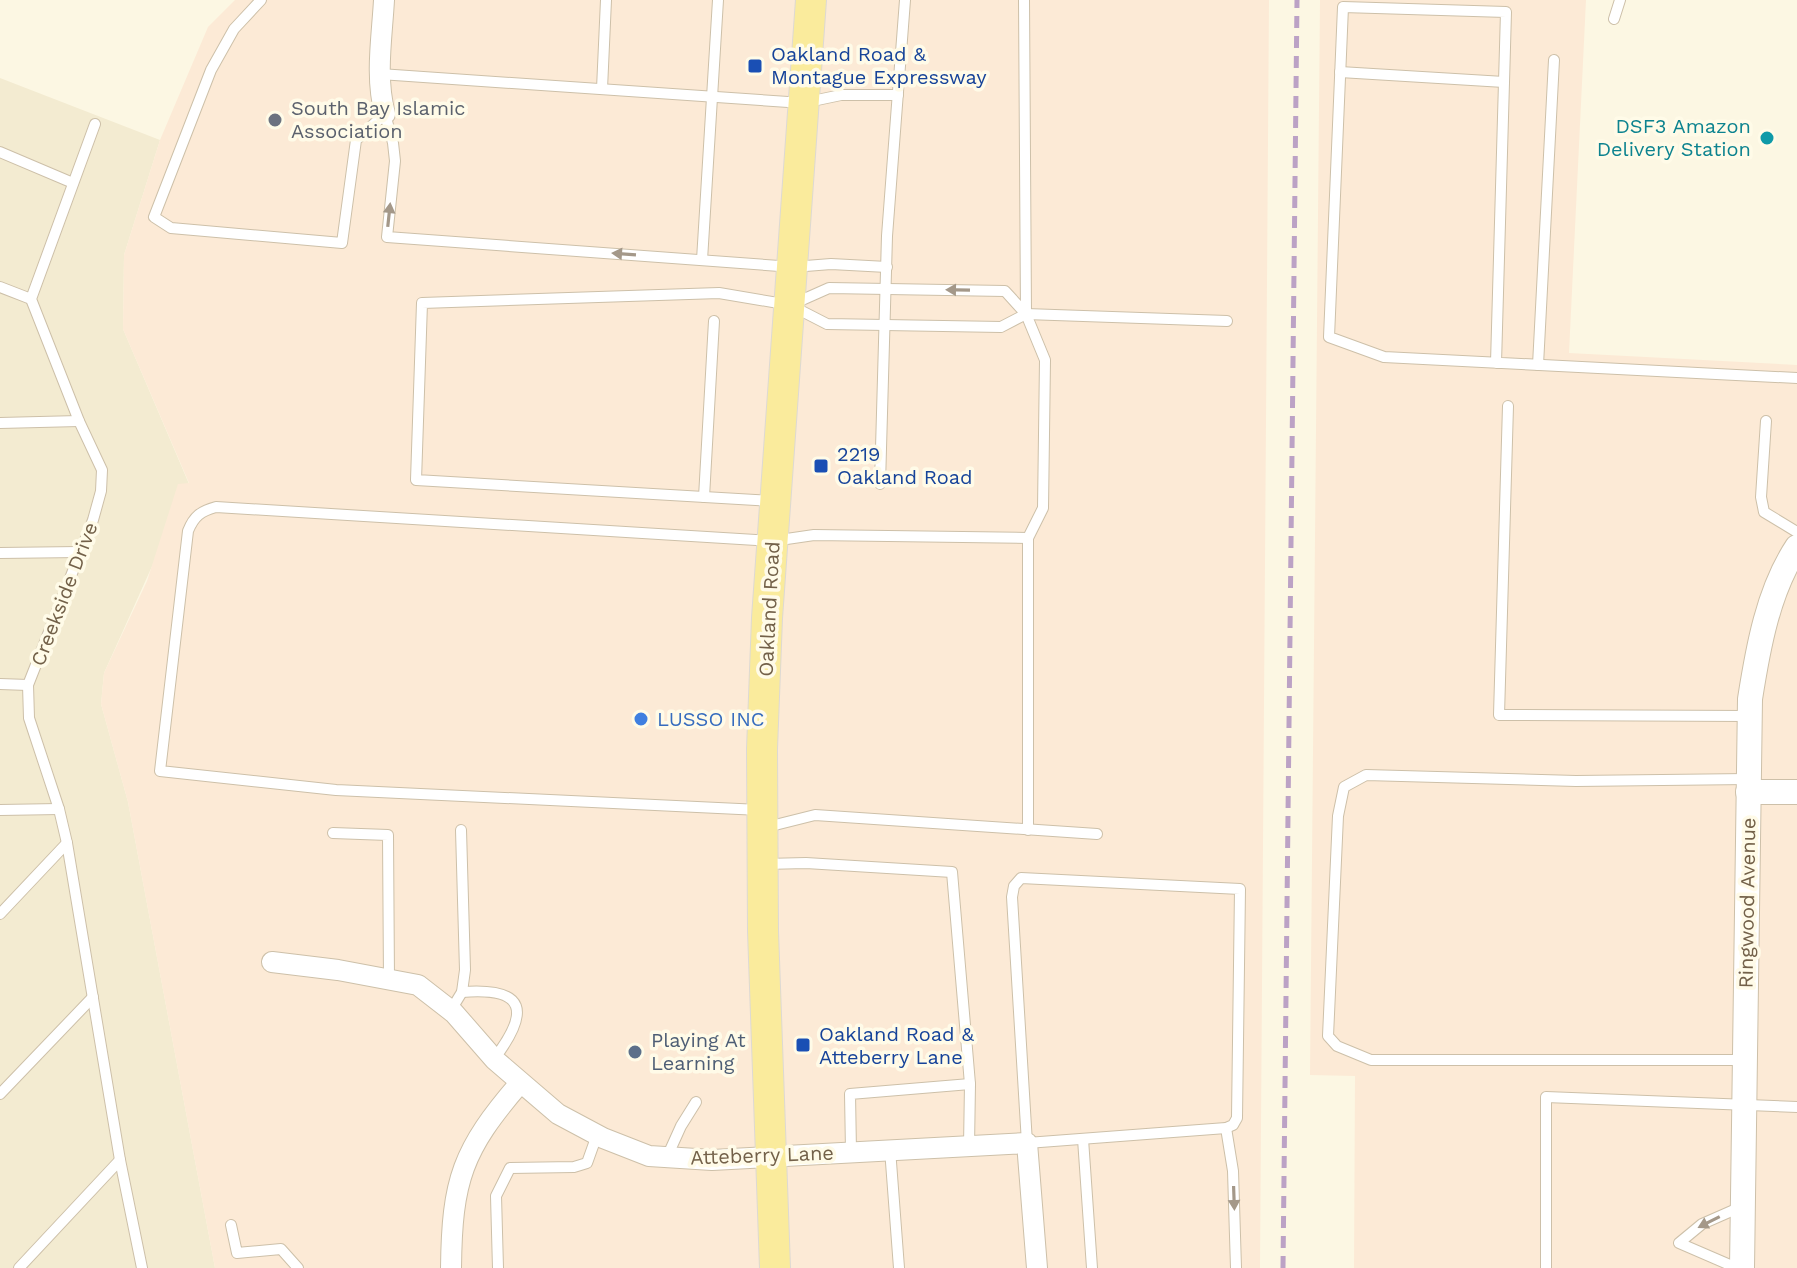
<svg xmlns="http://www.w3.org/2000/svg" width="1797" height="1268" viewBox="0 0 1797 1268" font-family="'Work Sans',sans-serif">
  <style>
    .residential { fill: #f3ebd1 }
    .commercial { fill: #fcead6 }
    .lines { fill: none; stroke-linecap: round; stroke-linejoin: round }
    .service-casing { stroke: #cdc0a9; stroke-width: 12 }
    .minor-casing { stroke: #cdc0a9; stroke-width: 22 }
    .tertiary-casing { stroke: #cdc0a9; stroke-width: 26 }
    .primary-casing { stroke: #ddd9d3; stroke-width: 32 }
    .service { stroke: #fff; stroke-width: 10 }
    .minor { stroke: #fff; stroke-width: 20 }
    .tertiary { stroke: #fff; stroke-width: 24 }
    .primary { stroke: #faeb9c; stroke-width: 30 }
    .rail { stroke: #bca2c5; stroke-width: 5; stroke-dasharray: 12 8; stroke-linecap: butt }
    .oneway { fill: #a49889 }
    .transit-dot { fill: #1a4fb4; stroke: #fffbe8; stroke-width: 3 }
    .worship-dot { fill: #6b7280; stroke: #fffbe8; stroke-width: 3 }
    .culture-dot { fill: #0f9aa8; stroke: #fffbe8; stroke-width: 3 }
    .shop-dot { fill: #3f7fe0; stroke: #fffbe8; stroke-width: 3 }
    .service-dot { fill: #5c6f8a; stroke: #fffbe8; stroke-width: 3 }
    .labels { text-anchor: middle; stroke-width: 7; stroke-linejoin: round; paint-order: stroke }
    .transit-label { font-size: 20px; fill: #164399; stroke: #fffbe8; text-anchor: start }
    .worship-label { font-size: 20px; fill: #5b616d; stroke: #fffbe8; text-anchor: start }
    .culture-label { font-size: 20px; fill: #0d838f; stroke: #fffbe8; text-anchor: end }
    .street-label { font-size: 20px; fill: #736149; stroke: #fffbe8 }
    .shop-label { font-size: 20px; fill: #366cbe; stroke: #fffbe8; text-anchor: start }
    .service-label { font-size: 20px; fill: #4e5e75; stroke: #fffbe8; text-anchor: start }
  </style>
  <rect width="100%" height="100%" fill="#fcf7e3"/>
  <path class="residential" d="M0,78L160,140L124,255L123,329L189,484L104,673L101,704L128,802L215,1268H0Z"/>
  <g class="commercial">
    <path d="M235,0H1269L1260,1268H215L128,802L101,704L104,673L147,581L178,484L189,483L123,329L124,255L160,140L208,27Z"/>
    <path d="M1320,0H1586L1569,353L1797,365V1268H1354L1355,1076L1310,1075Z"/>
  </g>
  <g class="lines">
    <g class="service-casing">
      <g id="service">
        <path d="M261,0L234,29L211,70L154,217L171,228L342,243L356,140L385,114L393,143L395,161L387,237L793,267L831,264L887,267"/>
        <path d="M1024,0L1026,314L1045,360L1043,508L1028,538V830"/>
        <path d="M1614,19L1620,0"/>
        <path d="M1340,72L1504,82"/>
        <path d="M380,74L803,103L841,95H898"/>
        <path d="M602,89L606,0"/>
        <path d="M95,124L31,299L79,421L102,470L101,491L93,520L28,685L29,718L59,809L67,843L120,1160L142,1268"/>
        <path d="M0,152L73,183"/>
        <path d="M702,260L718,0"/>
        <path d="M0,287L31,299"/>
        <path d="M793,304L829,288L1005,291L1026,314"/>
        <path d="M1496,363L1506,12L1343,7L1329,337L1384,357L1797,378"/>
        <path d="M1538,365L1554,60"/>
        <path d="M1508,406L1499,715L1748,716"/>
        <path d="M1766,421L1761,497L1764,512L1797,532"/>
        <path d="M0,423L79,421"/>
        <path d="M880,484L887,236L905,0"/>
        <path d="M704,497L714,321"/>
        <path d="M774,501L416,480L422,303L719,293L790,305L827,324L1001,327L1026,314L1227,321"/>
        <path d="M0,553L79,552"/>
        <path d="M0,684L28,685"/>
        <path d="M0,810L59,809"/>
        <path d="M760,810L336,790L160,771L188,531C194,516 201,511 216,507L773,541L814,535L1028,538"/>
        <path d="M767,827L815,815L1097,834"/>
        <path d="M333,833L388,835L389,980"/>
        <path d="M765,864L806,863L952,872L970,1084L969,1146"/>
        <path d="M1021,878L1240,889L1237,1118L1233,1125L1226,1128L1027,1143L1012,897L1014,886Z"/>
        <path d="M0,914L67,843"/>
        <path d="M462,992C527,987 530,1012 494,1059"/>
        <path d="M451,1010L462,992L465,970L461,830"/>
        <path d="M1745,1060H1371L1337,1046L1328,1036L1338,816L1344,787L1366,775L1576,781L1748,779"/>
        <path d="M0,1094L93,997"/>
        <path d="M1226,1128L1233,1171L1236,1268"/>
        <path d="M1083,1139L1092,1268"/>
        <path d="M890,1149L899,1268"/>
        <path d="M851,1151L850,1094L970,1084"/>
        <path d="M667,1157L681,1126L696,1102"/>
        <path d="M231,1225L237,1253L281,1249L298,1268"/>
        <path d="M19,1268L120,1160"/>
        <path d="M498,1268L496,1196L510,1168L574,1167L587,1163L597,1135"/>
        <path d="M1546,1268V1097L1797,1107"/>
        <path d="M1737,1268L1679,1243L1702,1224L1743,1206"/>
      </g>
    </g>
    <g class="minor-casing">
      <g id="minor">
        <path d="M384,0C382,37 375,77 385,114"/>
        <path d="M272,962L338,970L418,985L454,1013L495,1060L558,1114L603,1138L649,1156L712,1160L1027,1143L1037,1268"/>
        <path d="M451,1268C452,1180 462,1150 520,1083"/>
      </g>
    </g>
    <g class="tertiary-casing">
      <g id="tertiary">
        <path d="M1748,792H1797"/>
        <path d="M1742,1268L1750,699C1758,648 1768,591 1797,547"/>
      </g>
    </g>
    <g class="primary-casing">
      <path id="primary" d="M775,1268L763,931L762,749L767,618L811,0"/>
    </g>
    <use href="#service" class="service"/>
    <use href="#minor" class="minor"/>
    <use href="#tertiary" class="tertiary"/>
    <use href="#primary" class="primary"/>
    <path class="rail" d="M1283,1268L1297,0"/>
  </g>
  <defs><path id="oneway-solid" d="M-6-.8H1V-3.2L6.5 0L1 3.2V.8H-6Z" transform="scale(2)"/></defs>
  <g class="oneway">
    <use href="#oneway-solid" transform="translate(389 215) rotate(-84)"/>
    <use href="#oneway-solid" transform="translate(624 254) rotate(-176)"/>
    <use href="#oneway-solid" transform="translate(958 290) rotate(-179)"/>
    <use href="#oneway-solid" transform="translate(1234 1198) rotate(88)"/>
    <use href="#oneway-solid" transform="translate(1709 1222) rotate(153)"/>
  </g>
  <g class="transit-dot">
    <rect x="747" y="58" width="16" height="16" rx="4"/>
    <rect x="813" y="458" width="16" height="16" rx="4"/>
    <rect x="795" y="1037" width="16" height="16" rx="4"/>
  </g>
  <circle class="worship-dot" cx="275" cy="120" r="8"/>
  <circle class="culture-dot" cx="1767" cy="138" r="8"/>
  <circle class="shop-dot" cx="641" cy="719" r="8"/>
  <circle class="service-dot" cx="635" cy="1052" r="8"/>
  <g class="labels">
    <g class="transit-label">
      <text x="771" y="61">Oakland Road &amp;<tspan x="771" dy="23">Montague Expressway</tspan></text>
      <text x="837" y="461">2219<tspan x="837" dy="23">Oakland Road</tspan></text>
      <text x="819" y="1041">Oakland Road &amp;<tspan x="819" dy="23">Atteberry Lane</tspan></text>
    </g>
    <g class="worship-label">
      <text x="291" y="115">South Bay Islamic<tspan x="291" dy="23">Association</tspan></text>
    </g>
    <g class="culture-label">
      <text x="1751" y="133">DSF3 Amazon<tspan x="1751" dy="23">Delivery Station</tspan></text>
    </g>
    <g class="street-label">
      <text transform="translate(64 594) rotate(-69)" y="7">Creekside Drive</text>
      <text transform="translate(769 609) rotate(-87)" y="7">Oakland Road</text>
      <text transform="translate(1747 903) rotate(-89)" y="7">Ringwood Avenue</text>
      <text transform="translate(762 1155) rotate(-2)" y="7">Atteberry Lane</text>
    </g>
    <g class="shop-label">
      <text x="657" y="726">LUSSO INC</text>
    </g>
    <g class="service-label">
      <text x="651" y="1047">Playing At<tspan x="651" dy="23">Learning</tspan></text>
    </g>
  </g>
</svg>
